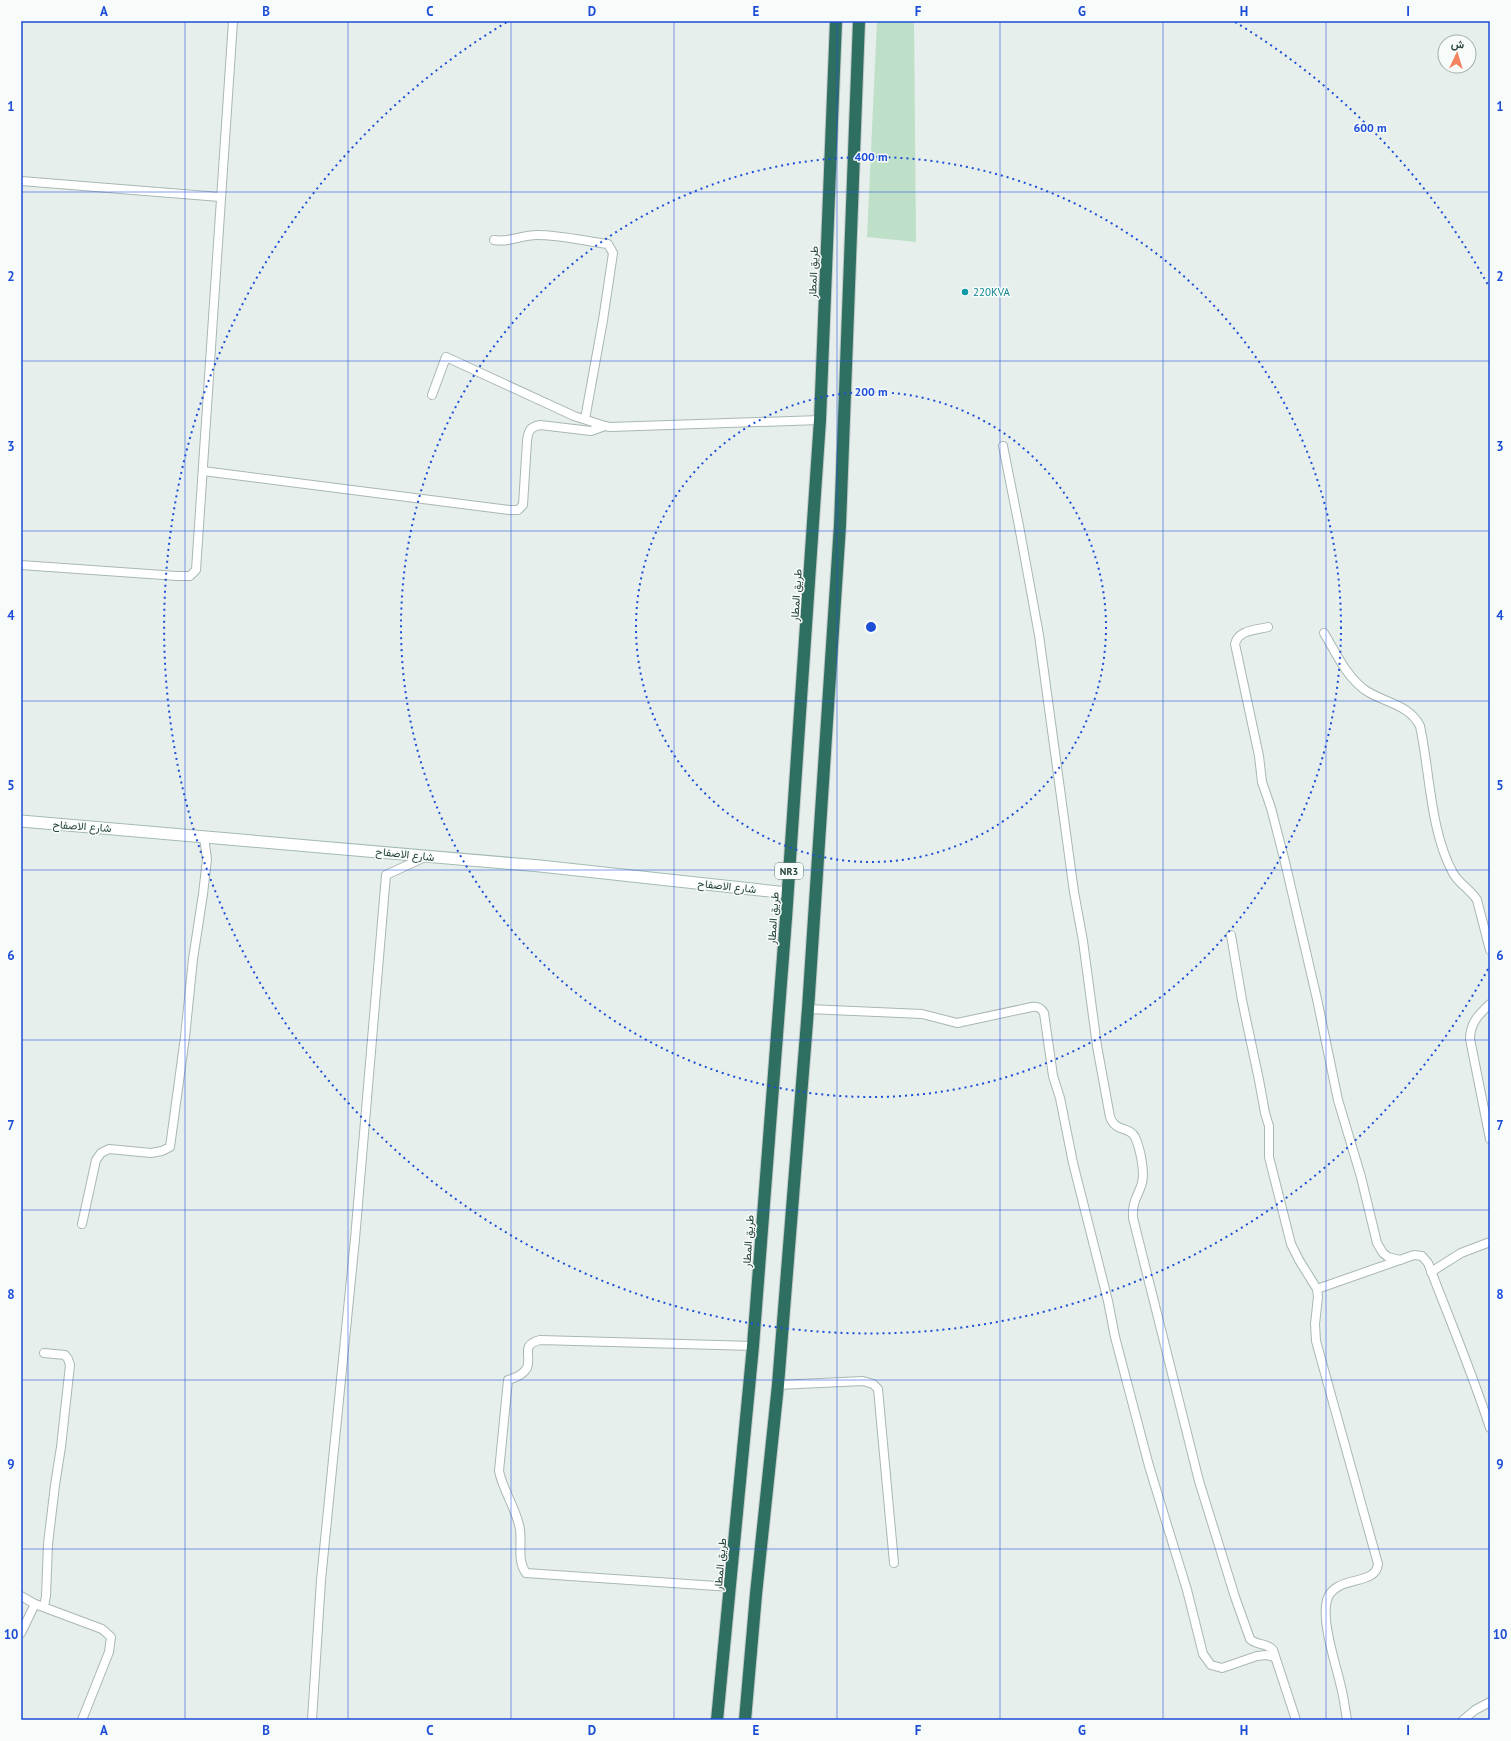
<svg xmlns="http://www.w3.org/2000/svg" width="1511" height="1741" viewBox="0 0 1511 1741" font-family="'PT Sans',Vazirmatn,sans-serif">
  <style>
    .green { fill: #bfe0c8 }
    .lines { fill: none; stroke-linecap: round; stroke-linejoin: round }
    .street-casing { stroke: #a8b8b2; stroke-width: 10 }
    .secondary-casing { stroke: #a4bbb3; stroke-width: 13 }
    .highway-casing { stroke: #c2cac8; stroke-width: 14 }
    .street { stroke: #fff; stroke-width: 8 }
    .secondary { stroke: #fff; stroke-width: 11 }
    .highway { stroke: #2f6f62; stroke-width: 12 }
    .grid { fill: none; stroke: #1d4ed8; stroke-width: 1; stroke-opacity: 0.55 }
    .ring { fill: none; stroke: #1d4ed8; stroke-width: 2; stroke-dasharray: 2 4 }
    .culture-dot { fill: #0f9aa8; stroke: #f7fbf9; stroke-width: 1.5 }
    .labels { text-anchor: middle; stroke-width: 3; stroke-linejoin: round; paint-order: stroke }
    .shield { fill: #f7fbf9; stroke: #637a73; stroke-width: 1 }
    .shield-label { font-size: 10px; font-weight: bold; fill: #24423a }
    .street-label { font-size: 11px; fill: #24423a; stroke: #f7fbf9 }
    .culture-label { font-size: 11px; fill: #0d838f; stroke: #f7fbf9; text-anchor: start }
    .centre { fill: #1d4ed8; stroke: #f7fbf9; stroke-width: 2 }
    .ring-label { font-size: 12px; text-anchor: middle; font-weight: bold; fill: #1d4ed8; stroke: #f7fbf9; stroke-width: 3; stroke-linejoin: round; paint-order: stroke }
    .neatline { fill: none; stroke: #1d4ed8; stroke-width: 1.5 }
    .grid-label { font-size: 13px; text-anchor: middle; font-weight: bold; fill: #1d4ed8 }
  </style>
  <rect width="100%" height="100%" fill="#e6efeb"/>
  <path class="green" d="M877,21H914L916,242L867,237Z"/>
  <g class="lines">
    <g class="street-casing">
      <g id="street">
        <path d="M21,181L220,197"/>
        <path d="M494,240C509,243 521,235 537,235C560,235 585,241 608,244L613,253L603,320L585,419"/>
        <path d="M432,395L446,357L574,416L605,426"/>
        <path d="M1003,446L1019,526L1039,635L1074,892L1083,941L1097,1046L1110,1117C1115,1132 1129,1126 1135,1137C1140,1148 1145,1171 1142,1183C1138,1197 1132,1200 1133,1218L1199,1481L1235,1597L1250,1639C1257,1646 1266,1642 1273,1650L1296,1720"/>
        <path d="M203,471L509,510H518L523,505L527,441C528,431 530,427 540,425L591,431L605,426L610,427L820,420"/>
        <path d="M21,565L177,576H190L196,570L233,21"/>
        <path d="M1268,627C1256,630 1238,630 1235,644L1259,756L1262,782L1271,808L1285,862L1317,999L1338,1100L1361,1177L1377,1243L1383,1253L1388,1257L1400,1260"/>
        <path d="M1324,633C1336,653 1346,676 1365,690C1384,703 1409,704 1420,726C1430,772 1430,831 1453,873C1459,884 1470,889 1477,900L1490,950"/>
        <path d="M1231,935L1242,1000L1259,1080L1265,1113L1269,1126V1157L1291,1244L1299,1260L1317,1289L1318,1297L1315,1324L1316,1341L1378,1564C1376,1587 1335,1574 1327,1600C1321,1622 1336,1664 1341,1687C1344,1698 1345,1709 1347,1720"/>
        <path d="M1490,1004C1479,1014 1470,1023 1470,1039L1490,1139"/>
        <path d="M808,1009L922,1014L957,1023L1032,1007C1038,1006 1041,1008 1044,1013L1053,1076L1060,1098L1073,1163L1108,1301L1115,1337L1149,1466L1187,1590L1203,1654L1211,1665L1222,1668L1257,1656L1266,1655L1275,1657"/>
        <path d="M82,1224L96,1160L101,1153L109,1149L151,1153L162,1151L170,1147L185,1037L193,959L203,894L207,859L204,837"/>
        <path d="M1431,1272L1461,1253L1490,1242"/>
        <path d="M1317,1289L1414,1255L1422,1256L1428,1263C1449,1318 1472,1372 1490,1428"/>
        <path d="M778,1385L863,1381L873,1384L878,1389L894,1563"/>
        <path d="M731,1587L526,1573C517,1561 522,1545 520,1530C518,1512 503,1491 499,1471L508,1380C515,1378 523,1375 527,1368C532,1355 520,1345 540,1340L753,1346"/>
        <path d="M21,1596L35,1604L102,1629L111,1637L109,1652L82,1720"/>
        <path d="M44,1606L46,1596L48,1544L55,1485L61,1447L70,1365L68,1359L65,1355L44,1353"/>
        <path d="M21,1633L35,1604"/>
        <path d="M312,1720L321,1580L355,1239L386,875L425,857"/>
        <path d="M1463,1720L1475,1710L1490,1702"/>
      </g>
    </g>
    <g class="secondary-casing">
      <path id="secondary" d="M21,821L540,866L788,893"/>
    </g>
    <g class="highway-casing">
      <g id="highway">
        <path d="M717,1720L753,1346L786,918L820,420L836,21"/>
        <path d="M745,1720L756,1594L778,1385L808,1009L840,525L859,21"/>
      </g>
    </g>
    <use href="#street" class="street"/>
    <use href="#secondary" class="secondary"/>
    <use href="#highway" class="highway"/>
  </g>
  <path class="grid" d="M185,21V1720M348,21V1720M511,21V1720M674,21V1720M837,21V1720M1000,21V1720M1163,21V1720M1326,21V1720M21,192H1490M21,361H1490M21,531H1490M21,701H1490M21,870H1490M21,1040H1490M21,1210H1490M21,1380H1490M21,1549H1490"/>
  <g class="ring">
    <circle cx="871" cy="627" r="235"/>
    <circle cx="871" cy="627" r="470"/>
    <path d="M1488 969A706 706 0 1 1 507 22M1235 22A706 706 0 0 1 1488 285"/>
  </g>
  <circle class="culture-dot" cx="965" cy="292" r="4"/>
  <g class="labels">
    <rect class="shield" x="775" y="863" width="28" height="16" rx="3"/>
    <g class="shield-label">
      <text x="789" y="875">NR3</text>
    </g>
    <g class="street-label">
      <text transform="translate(813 272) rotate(-88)" y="4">طريق المطار</text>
      <text transform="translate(796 595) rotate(-86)" y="4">طريق المطار</text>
      <text transform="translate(82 826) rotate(4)" y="4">شارع الاصفاح</text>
      <text transform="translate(405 854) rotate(6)" y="4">شارع الاصفاح</text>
      <text transform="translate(727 886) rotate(6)" y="4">شارع الاصفاح</text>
      <text transform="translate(773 918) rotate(-86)" y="4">طريق المطار</text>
      <text transform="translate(748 1241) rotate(-86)" y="4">طريق المطار</text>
      <text transform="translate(720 1564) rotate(-85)" y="4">طريق المطار</text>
    </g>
    <g class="culture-label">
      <text x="973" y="296">220KVA</text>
    </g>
  </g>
  <circle cx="871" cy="627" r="6" class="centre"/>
  <g class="ring-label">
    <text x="1370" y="132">600 m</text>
    <text x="871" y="161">400 m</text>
    <text x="871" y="396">200 m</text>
  </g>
  <rect width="1511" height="1741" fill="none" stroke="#f7fbf9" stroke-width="44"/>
  <g transform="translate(1457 54) rotate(4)"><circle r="19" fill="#f7fbf9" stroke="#a3b1ad"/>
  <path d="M0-3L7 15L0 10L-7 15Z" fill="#f4845f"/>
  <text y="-6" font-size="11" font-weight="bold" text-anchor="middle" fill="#24423a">ش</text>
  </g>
  <rect x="22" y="22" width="1467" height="1697" class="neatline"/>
  <g class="grid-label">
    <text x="104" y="16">A</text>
    <text x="266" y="16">B</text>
    <text x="430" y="16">C</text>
    <text x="592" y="16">D</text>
    <text x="756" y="16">E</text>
    <text x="918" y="16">F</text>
    <text x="1082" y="16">G</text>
    <text x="1244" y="16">H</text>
    <text x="1408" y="16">I</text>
    <text x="11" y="111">1</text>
    <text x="1500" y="111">1</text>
    <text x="11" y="281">2</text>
    <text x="1500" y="281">2</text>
    <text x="11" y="451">3</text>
    <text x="1500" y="451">3</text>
    <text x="11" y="620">4</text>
    <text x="1500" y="620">4</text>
    <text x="11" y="790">5</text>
    <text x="1500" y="790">5</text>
    <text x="11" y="960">6</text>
    <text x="1500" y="960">6</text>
    <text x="11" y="1130">7</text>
    <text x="1500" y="1130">7</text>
    <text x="11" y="1299">8</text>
    <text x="1500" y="1299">8</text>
    <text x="11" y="1469">9</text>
    <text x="1500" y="1469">9</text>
    <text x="11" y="1639">10</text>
    <text x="1500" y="1639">10</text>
    <text x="104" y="1735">A</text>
    <text x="266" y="1735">B</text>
    <text x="430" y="1735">C</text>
    <text x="592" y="1735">D</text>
    <text x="756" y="1735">E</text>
    <text x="918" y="1735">F</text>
    <text x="1082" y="1735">G</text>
    <text x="1244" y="1735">H</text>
    <text x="1408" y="1735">I</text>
  </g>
</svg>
